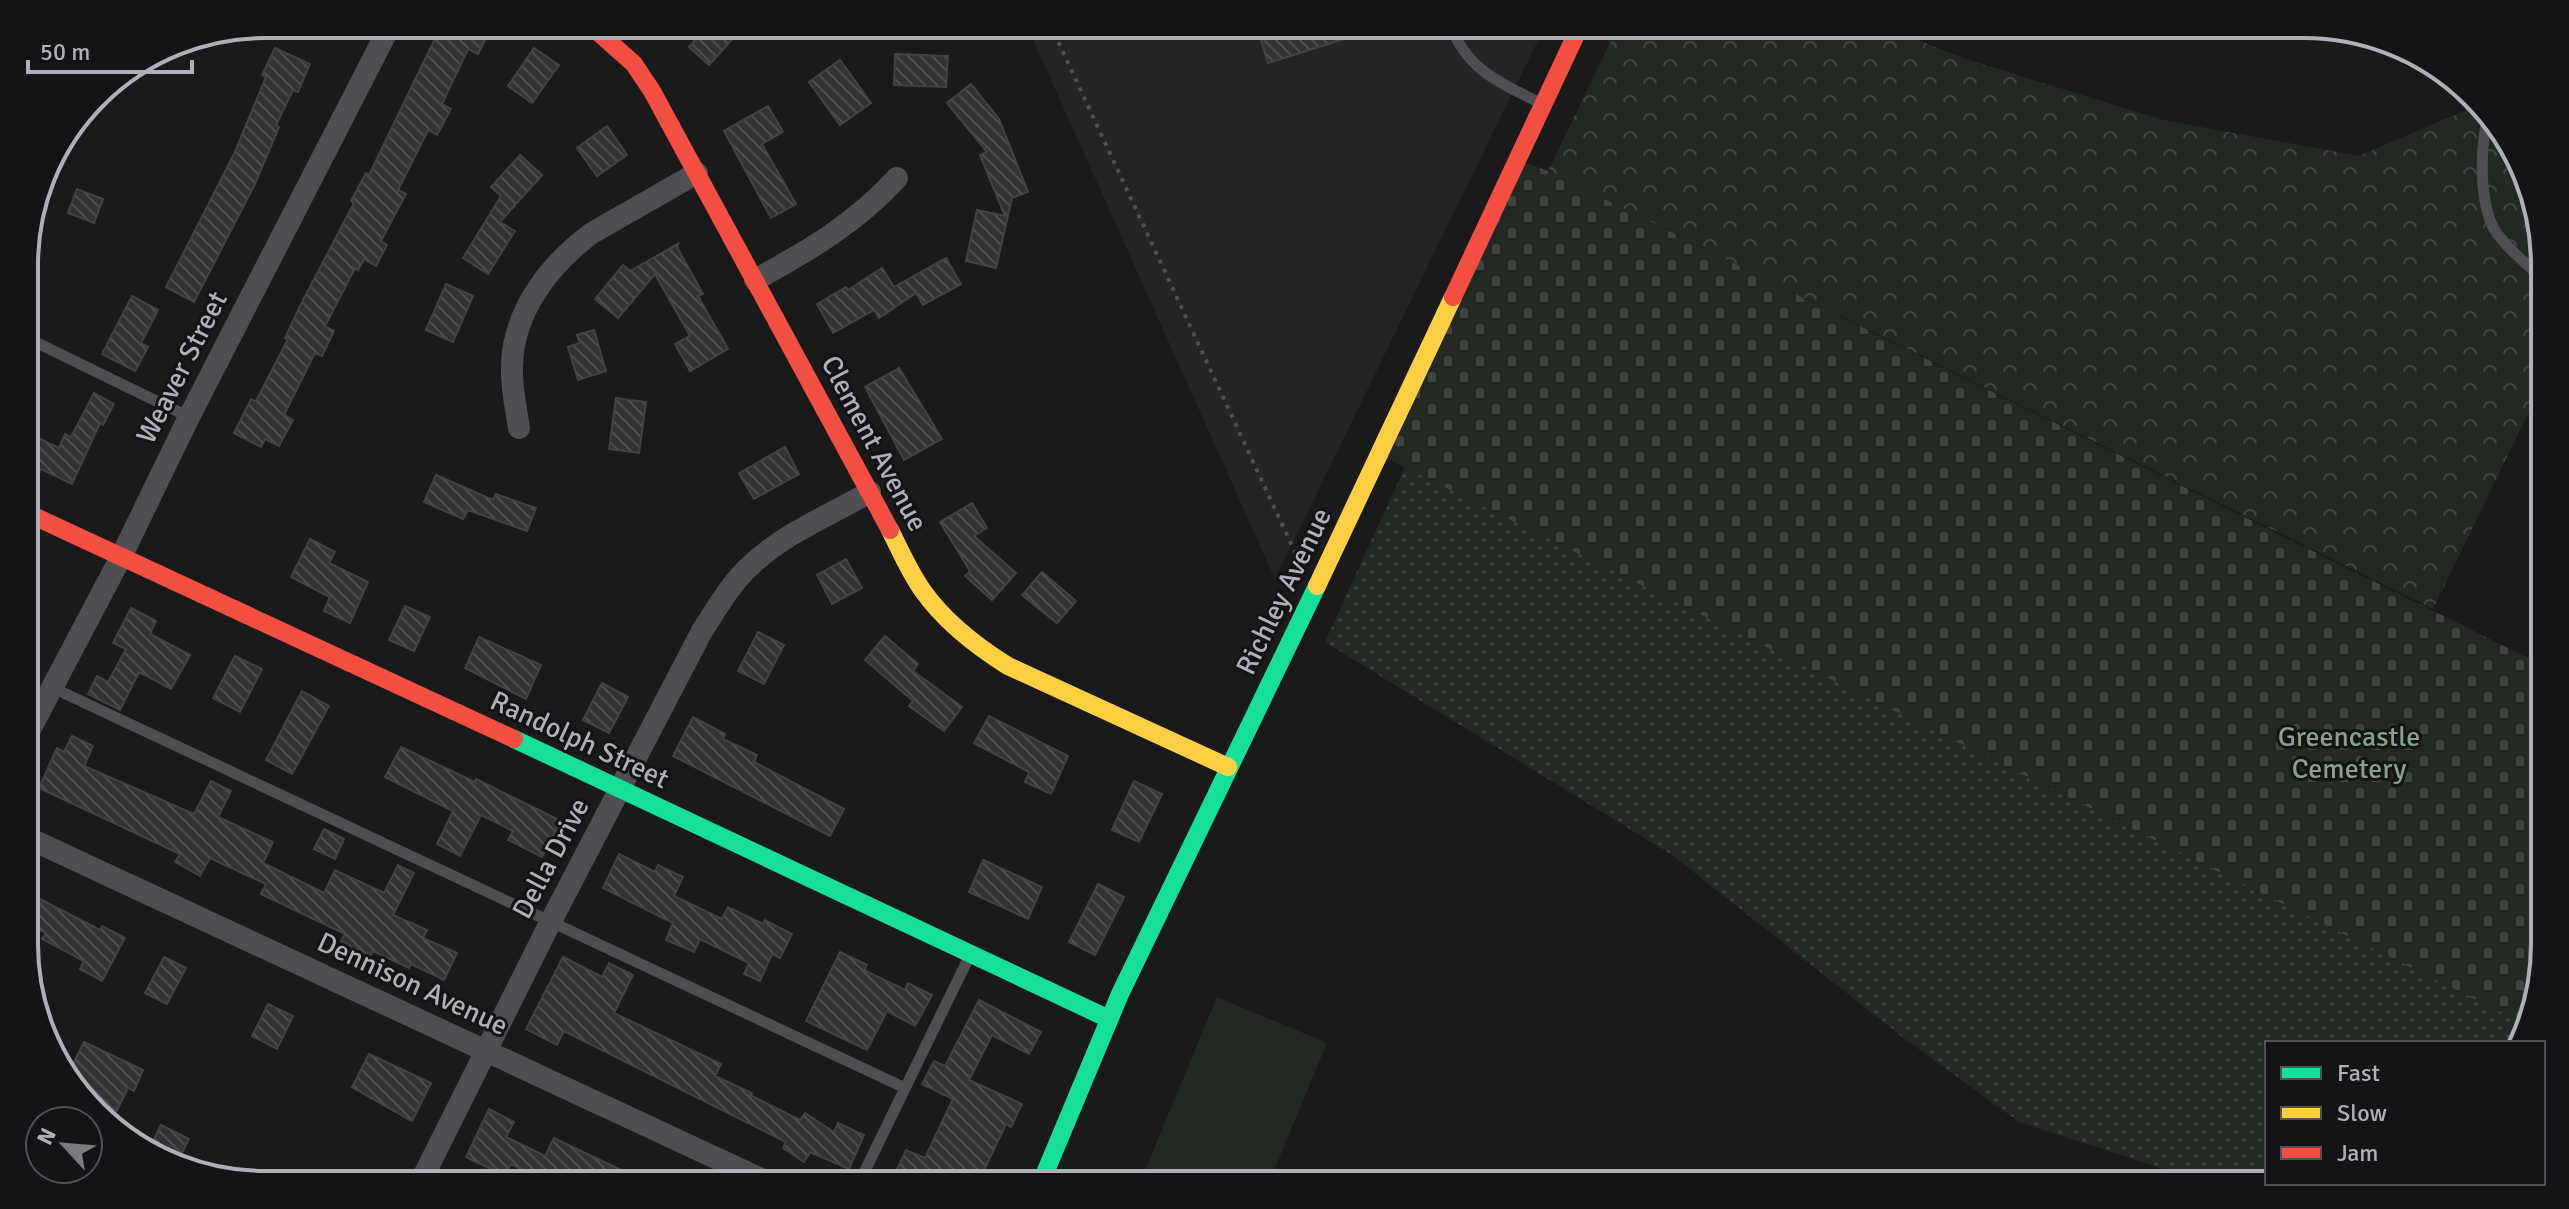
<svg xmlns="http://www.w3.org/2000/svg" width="2569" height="1209" viewBox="0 0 2569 1209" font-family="Signika,sans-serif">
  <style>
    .built { fill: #242426 }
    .grass { fill: url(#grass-dots) }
    .forest { fill: url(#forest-crowns) }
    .cemetery { fill: url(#cemetery-stones) }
    .park { fill: #222923 }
    .building { fill: url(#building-back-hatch); stroke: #434346; stroke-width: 2 }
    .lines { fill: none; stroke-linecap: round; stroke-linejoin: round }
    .path { stroke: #505153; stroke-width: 4; stroke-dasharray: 4 6; stroke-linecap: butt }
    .lane { stroke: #4f4f53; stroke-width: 11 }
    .street { stroke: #4f4f53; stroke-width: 22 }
    .fast { stroke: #16e098; stroke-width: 18 }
    .slow { stroke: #ffcf43; stroke-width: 18 }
    .jam { stroke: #f24e42; stroke-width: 18 }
    .labels { text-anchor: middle; stroke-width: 6; stroke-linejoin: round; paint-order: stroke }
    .street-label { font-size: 28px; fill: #adb0b9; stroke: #141416 }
    .park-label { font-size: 28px; fill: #86a287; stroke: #141416 }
    .rim { fill: none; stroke: #adb0b9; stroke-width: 4 }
  </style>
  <defs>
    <pattern id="grass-dots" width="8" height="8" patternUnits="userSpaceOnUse" patternTransform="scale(2)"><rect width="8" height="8" fill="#222923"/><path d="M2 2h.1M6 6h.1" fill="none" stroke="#3f4641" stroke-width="1.8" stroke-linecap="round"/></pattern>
    <pattern id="forest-crowns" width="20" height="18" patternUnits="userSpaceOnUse" patternTransform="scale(2)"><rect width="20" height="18" fill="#222923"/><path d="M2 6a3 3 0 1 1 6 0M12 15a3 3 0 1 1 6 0" fill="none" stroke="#3f4641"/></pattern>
    <pattern id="cemetery-stones" width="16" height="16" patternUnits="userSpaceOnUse" patternTransform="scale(2)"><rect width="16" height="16" fill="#222923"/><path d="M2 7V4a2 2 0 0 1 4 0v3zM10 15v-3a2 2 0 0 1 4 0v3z" fill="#3f4641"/></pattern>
    <pattern id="building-back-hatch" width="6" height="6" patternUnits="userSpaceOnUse" patternTransform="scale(2)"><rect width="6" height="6" fill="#333334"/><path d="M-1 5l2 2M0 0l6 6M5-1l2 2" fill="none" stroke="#4e4e4f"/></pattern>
  </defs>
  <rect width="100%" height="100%" fill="#1a1a1a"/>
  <path class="built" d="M1026,24H1546L1275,579Z"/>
  <path class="grass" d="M1405,467L2529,1026L2523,1043H2267V1183H2324L2320,1185H2213L2019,1122L1901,1036L1672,855L1325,642Z"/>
  <path class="forest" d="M1619,24H1876L1969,60L2163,120L2359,156L2478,105L2496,119L2543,234V383L2433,609L1548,171Z"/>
  <path class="cemetery" d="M1516,159L1548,171L2544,666L2545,945L2529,1026L1380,455Z"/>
  <path class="park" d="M1217,997L1327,1043L1268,1185H1139Z"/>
  <g class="building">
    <path d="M442,24H493L478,54L468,49L442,104L451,109L437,135L428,130L398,190L406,194L381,241L387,245L376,266L364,259L358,270L355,268L325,326L334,331L322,356L315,353L284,415L293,420L279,446L265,439L261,447L234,433L251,399L256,401L288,339L285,338L302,302L354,203L351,201L366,173L369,175Z"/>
    <path d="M710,24H746L709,65L689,47Z"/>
    <path d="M1256,24H1378L1379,28L1268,63Z"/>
    <path d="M275,48L310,64L298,92L293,90L276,125L279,127L255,184L194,302L166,287L234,154L266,77L262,75Z"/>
    <path d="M534,48L559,65L532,103L508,86Z"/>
    <path d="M895,54L948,56L946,87L894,85Z"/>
    <path d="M840,60L871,103L840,125L809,82Z"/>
    <path d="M971,84L999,119L1028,192L1012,198L996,268L966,261L977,210L1005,216L980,155L987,152L947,103Z"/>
    <path d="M768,106L783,132L762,144L796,204L771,218L724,131Z"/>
    <path d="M607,126L627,155L597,176L577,148Z"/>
    <path d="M520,155L542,175L500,222L515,231L488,274L463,258L501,196L491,187Z"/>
    <path d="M77,189L103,199L94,223L68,213Z"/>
    <path d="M678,244L677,247L703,294L698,296L728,349L690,371L675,344L690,336L655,274L618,318L595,299L623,265L630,271Z"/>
    <path d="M946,258L961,284L923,305L916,293L879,318L874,310L833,333L817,304L846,287L848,290L882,268L894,287Z"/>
    <path d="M446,284L473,296L453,342L426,330Z"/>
    <path d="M132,296L158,310L141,343L148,347L135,371L102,354Z"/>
    <path d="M594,330L606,371L578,380L568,347L580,343L577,335Z"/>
    <path d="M899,368L942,439L904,460L865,387Z"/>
    <path d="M94,393L114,404L103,425L100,423L72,484L41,469L38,475L25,469V444L30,434L59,448L65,434L71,437Z"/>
    <path d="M616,398L646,402L639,453L609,449Z"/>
    <path d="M785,447L799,474L754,499L739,473Z"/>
    <path d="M436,475L493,500L496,494L536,508L527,531L468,510L463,519L424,502Z"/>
    <path d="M972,503L987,528L974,536L1016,573L992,600L965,576L970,571L940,522Z"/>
    <path d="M310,539L335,552L329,563L368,582L350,623L324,611L330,597L291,577Z"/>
    <path d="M846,559L862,588L832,604L817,575Z"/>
    <path d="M1042,572L1076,601L1057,623L1022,595Z"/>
    <path d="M405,606L430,617L414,651L389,640Z"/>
    <path d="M131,608L156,621L150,634L190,655L171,689L139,672L120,710L88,694L97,676L108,682L126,649L113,643Z"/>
    <path d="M758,632L784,645L764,684L738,671Z"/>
    <path d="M885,636L918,664L913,671L962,707L944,731L909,706L913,701L865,660Z"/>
    <path d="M479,637L541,665L526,699L465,668Z"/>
    <path d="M235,656L262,669L240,712L213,698Z"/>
    <path d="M602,683L628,697L609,733L583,720Z"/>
    <path d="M302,691L329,706L292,774L266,760Z"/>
    <path d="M989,716L1068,756L1051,794L1025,782L1029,772L974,743Z"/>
    <path d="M693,717L725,734L723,739L757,755L754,762L844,809L830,836L673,756Z"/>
    <path d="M72,736L93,746L84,766L194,814L211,781L231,791L218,817L273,842L263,863L324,893L335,870L384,893L398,865L414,873L393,915L427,930L423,938L457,953L444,980L411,964L409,968L373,951L370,956L341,941L345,934L261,894L266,884L210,858L200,876L175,862L180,854L39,788L57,748L64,752Z"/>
    <path d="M401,747L475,782L476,779L561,821L542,857L508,840L513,831L481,815L460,856L437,844L453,811L385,777Z"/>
    <path d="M1134,781L1162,794L1139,842L1112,830Z"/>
    <path d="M324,829L344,839L335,859L314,849Z"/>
    <path d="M619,854L655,872L658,865L683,877L674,896L722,919L728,907L763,924L765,920L792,934L780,958L772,954L760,981L744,974L749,963L700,939L694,952L666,940L673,923L603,888Z"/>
    <path d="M983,860L1042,887L1028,919L969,892Z"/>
    <path d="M1098,884L1124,897L1095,955L1069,942Z"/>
    <path d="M26,892L100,930L102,926L125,938L102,981L80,969L84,961L42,939L46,933L26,923Z"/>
    <path d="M840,952L867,965L864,970L905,990L908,983L932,995L915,1026L887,1011L867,1050L806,1021Z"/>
    <path d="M164,957L186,968L167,1004L145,993Z"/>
    <path d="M563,957L602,977L609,963L633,975L614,1013L721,1064L715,1076L752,1093L750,1095L800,1120L805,1113L834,1132L838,1123L864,1135L849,1169L810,1152L804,1162L783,1148L786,1142L564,1031L557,1045L526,1029Z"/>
    <path d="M979,1000L1041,1032L1029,1054L992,1035L969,1080L1022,1104L1011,1127L1006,1124L977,1185H903L892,1180L906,1150L925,1158L953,1099L922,1084L934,1061L945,1066Z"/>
    <path d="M268,1004L293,1016L277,1049L252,1036Z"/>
    <path d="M84,1042L143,1070L134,1091L128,1088L112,1120L73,1090L67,1076Z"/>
    <path d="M369,1054L431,1083L412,1121L352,1087Z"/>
    <path d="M489,1109L514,1122L506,1137L545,1156L554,1138L619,1169L611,1185H553L511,1164L505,1176L466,1157Z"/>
    <path d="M161,1125L189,1139L175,1167L149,1149Z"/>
  </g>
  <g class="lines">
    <path class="path" d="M1050,24L1300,563"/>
    <g class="lane">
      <path d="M1450,24C1467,71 1501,83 1542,104"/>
      <path d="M2489,114C2480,144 2479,195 2492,225C2500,243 2529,265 2543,280"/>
      <path d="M2534,271L2543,262"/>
      <path d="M25,337L189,417"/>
      <path d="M51,687L905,1088"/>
      <path d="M858,1185L970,955"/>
    </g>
    <g class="street">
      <path d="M755,280C808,251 856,223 897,178"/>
      <path d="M519,428C516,408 511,387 512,366C513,311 550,264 592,233L697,173"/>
      <path d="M26,737L121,557L189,417L391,24"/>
      <path d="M26,837L774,1185"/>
      <path d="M419,1185L550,923L702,631C717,608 731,583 751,565C785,533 830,515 870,492"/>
    </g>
    <g class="fast">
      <path d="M514,739L1109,1019"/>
      <path d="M1040,1185L1120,994L1317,586"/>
    </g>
    <g class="slow">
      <path d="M890,530C900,550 910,573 923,591C945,622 976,646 1008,666L1228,767"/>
      <path d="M1317,586L1453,297"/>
    </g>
    <g class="jam">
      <path d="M589,24L634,64L652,91L890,530"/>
      <path d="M1453,297L1581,24"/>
      <path d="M25,512L514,739"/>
    </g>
  </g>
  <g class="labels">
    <g class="street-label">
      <text transform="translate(181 367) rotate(-63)" y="10">Weaver Street</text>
      <text transform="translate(875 443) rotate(62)" y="10">Clement Avenue</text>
      <text transform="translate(1283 591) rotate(-64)" y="10">Richley Avenue</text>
      <text transform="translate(580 739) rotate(25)" y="10">Randolph Street</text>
      <text transform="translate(550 858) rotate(-62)" y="10">Della Drive</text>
      <text transform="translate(413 983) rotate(25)" y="10">Dennison Avenue</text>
    </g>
    <g class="park-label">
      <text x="2349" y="746">Greencastle<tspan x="2349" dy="32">Cemetery</tspan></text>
    </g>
  </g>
  <path d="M0 0H2569V1209H0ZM265 38H2304A227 227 0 0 1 2531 265V944A227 227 0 0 1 2304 1171H265A227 227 0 0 1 38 944V265A227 227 0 0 1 265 38Z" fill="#141416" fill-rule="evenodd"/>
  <path class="rim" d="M265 38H2304A227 227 0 0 1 2531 265V944A227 227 0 0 1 2304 1171H265A227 227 0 0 1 38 944V265A227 227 0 0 1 265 38Z"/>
  <rect x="2265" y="1041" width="280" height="144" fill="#141416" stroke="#515257" stroke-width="2"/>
  <rect x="2281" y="1067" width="40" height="12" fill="#16e098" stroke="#515257" stroke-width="2"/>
  <text x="2337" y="1081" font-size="24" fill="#adb0b9">Fast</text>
  <rect x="2281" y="1107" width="40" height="12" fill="#ffcf43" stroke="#515257" stroke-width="2"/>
  <text x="2337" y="1121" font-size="24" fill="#adb0b9">Slow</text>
  <rect x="2281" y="1147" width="40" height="12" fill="#f24e42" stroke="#515257" stroke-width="2"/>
  <text x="2337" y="1161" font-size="24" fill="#adb0b9">Jam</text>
  <g transform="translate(64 1145) rotate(296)"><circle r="38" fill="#141416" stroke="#515257" stroke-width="2"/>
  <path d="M0-6L14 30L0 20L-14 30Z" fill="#7a7c81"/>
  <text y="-12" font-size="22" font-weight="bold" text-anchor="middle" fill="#adb0b9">N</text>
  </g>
  <path d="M28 60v12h164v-12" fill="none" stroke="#adb0b9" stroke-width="4"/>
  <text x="40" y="60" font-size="24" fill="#adb0b9" stroke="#141416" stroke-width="6" paint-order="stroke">50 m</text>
</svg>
